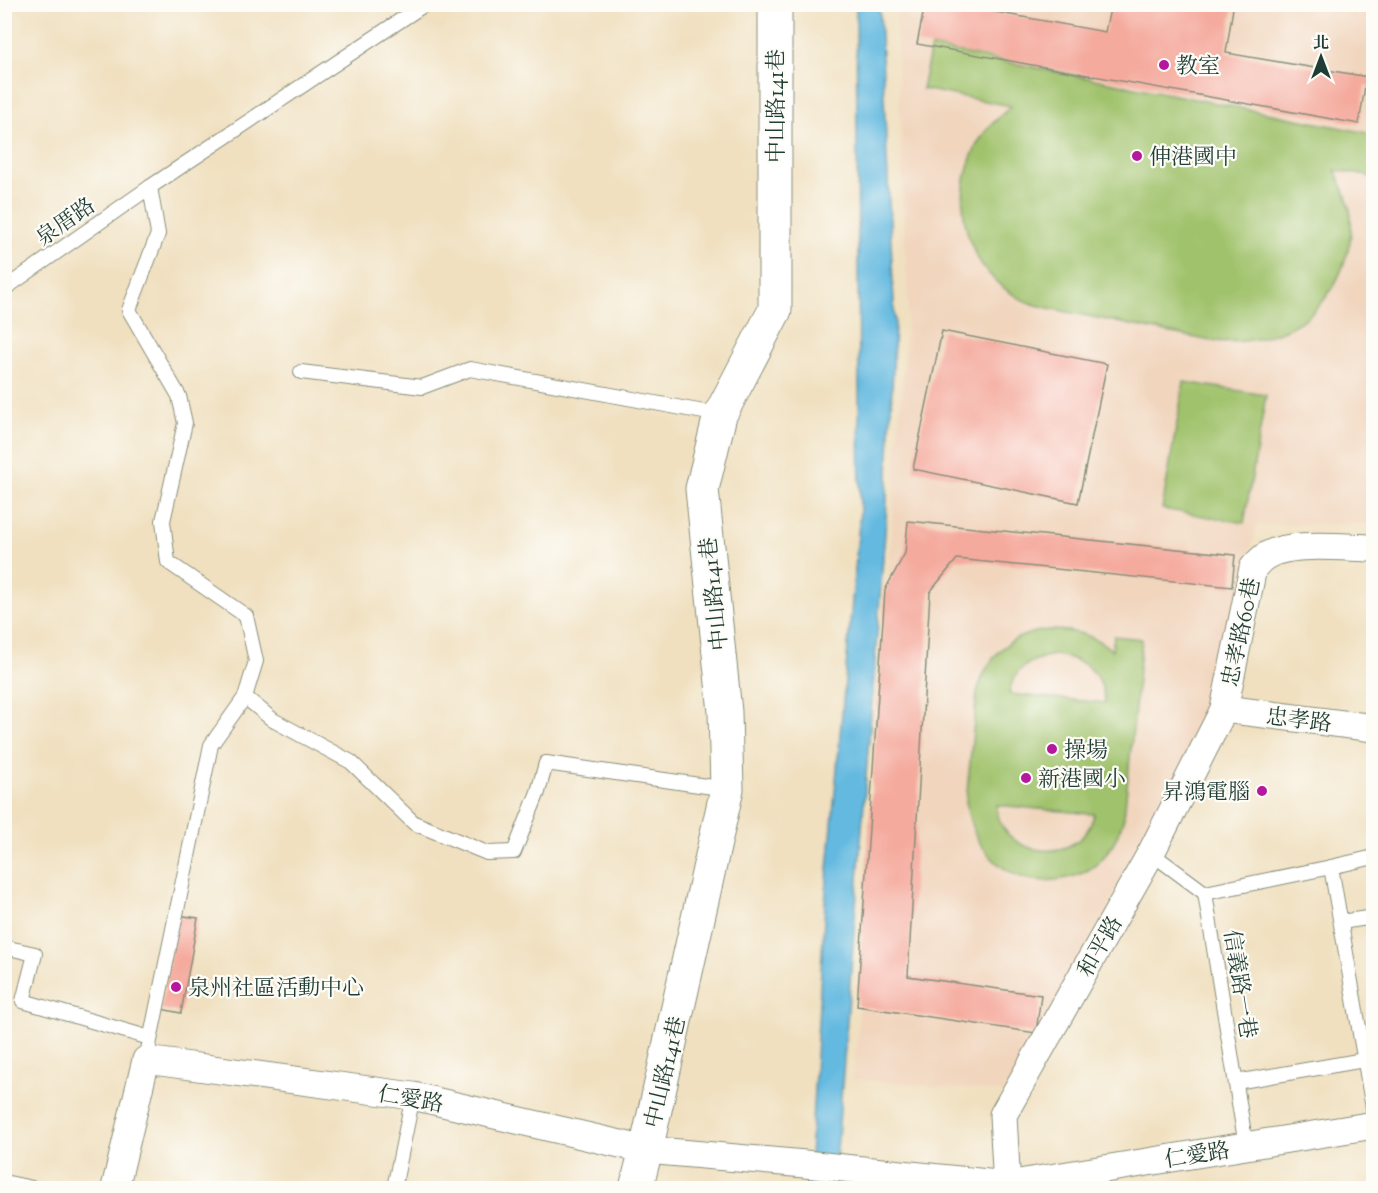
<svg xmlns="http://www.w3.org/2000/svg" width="1378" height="1193" viewBox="0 0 1378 1193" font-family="'Sorts Mill Goudy','Noto Serif TC',serif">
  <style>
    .built { fill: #f1d5bd }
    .green { fill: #a0c26c; stroke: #608050; stroke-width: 1.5; fill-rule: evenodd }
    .water { fill: #64b9e0; stroke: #427b8a; stroke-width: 1.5 }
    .building { fill: #f5aa9e }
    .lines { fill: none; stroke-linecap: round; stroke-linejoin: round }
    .service-casing { stroke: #888e7a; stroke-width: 16 }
    .minor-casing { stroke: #888e7a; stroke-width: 29 }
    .tertiary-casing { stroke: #888e7a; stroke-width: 35 }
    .service { stroke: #fff; stroke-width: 14 }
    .minor { stroke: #fff; stroke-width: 27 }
    .tertiary { stroke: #fff; stroke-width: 33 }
    .poi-dot { fill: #b5179e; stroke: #fdfcf7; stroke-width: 2 }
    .labels { text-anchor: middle; stroke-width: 4.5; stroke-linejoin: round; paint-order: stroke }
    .poi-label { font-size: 22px; fill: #1f3d34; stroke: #fdfcf7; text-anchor: start }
    .street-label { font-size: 22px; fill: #1f3d34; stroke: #fdfcf7 }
  </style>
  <rect width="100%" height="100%" fill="#fdfcf7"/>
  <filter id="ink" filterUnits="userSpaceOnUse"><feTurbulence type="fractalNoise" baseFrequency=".0167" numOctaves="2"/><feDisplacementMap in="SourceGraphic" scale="12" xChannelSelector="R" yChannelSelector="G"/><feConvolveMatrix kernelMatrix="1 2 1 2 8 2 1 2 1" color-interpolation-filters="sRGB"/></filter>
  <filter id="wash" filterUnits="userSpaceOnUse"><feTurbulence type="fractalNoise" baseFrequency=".008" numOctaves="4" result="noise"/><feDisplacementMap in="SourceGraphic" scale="24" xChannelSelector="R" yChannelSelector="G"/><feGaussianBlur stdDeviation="1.35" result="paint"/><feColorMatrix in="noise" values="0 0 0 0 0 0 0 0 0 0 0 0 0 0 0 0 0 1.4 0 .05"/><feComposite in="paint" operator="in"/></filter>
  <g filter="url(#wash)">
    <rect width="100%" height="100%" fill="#f0e0c0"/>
    <path class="built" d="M895,5H1373V524L1257,525L1212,709L1009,1093L853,1079L866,946L895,478L908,308Z"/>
    <g class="green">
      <path d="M931,47L1373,134V177L1335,170C1341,183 1347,195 1350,209C1356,245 1340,285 1315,310C1300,325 1278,334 1257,339C1242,342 1227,342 1211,341L1048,308C1036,305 1024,302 1014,295C959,262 949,188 982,136C990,124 1001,116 1011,106L922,89Z"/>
      <path d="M1184,382L1266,395L1244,523L1162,509Z"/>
      <path d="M1048,630C1074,630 1092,634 1112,650L1114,636L1142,639L1124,817C1120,831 1115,843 1106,854C1096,868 1079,876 1062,879C1010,889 973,852 966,802L977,692C988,655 1009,634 1048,630ZM1053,655C1084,658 1102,671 1105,703L1009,694C1013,669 1029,660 1053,655ZM997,805L1093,814H1094C1082,869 997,858 997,805Z"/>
    </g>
    <path class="water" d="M856,5H878L880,14L895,324L886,520L834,1188H807L810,1157L825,903L860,512Z"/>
    <g id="blocks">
      <g class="building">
        <path d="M925,4H974L973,8L1105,32L1111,4H1211L1233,8L1226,53L1374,78V87L1365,86L1359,124L917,44Z"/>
        <path d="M942,331L1107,364L1078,503L913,469Z"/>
        <path d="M908,521L1235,555L1232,587L957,559L930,592L908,976L1041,995L1036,1033L857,1006L885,590L905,553Z"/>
        <path d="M177,915L198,918L181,1013L161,1009Z"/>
      </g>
    </g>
  </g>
  <g filter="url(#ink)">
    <use href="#blocks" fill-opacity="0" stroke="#888e7a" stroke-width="1.5"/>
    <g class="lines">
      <g class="service-casing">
        <g id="service">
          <path d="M4,289L150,187L425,4"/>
          <path d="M301,372L422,387L470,369L720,415"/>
          <path d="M245,697L273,720L351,762L414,823L487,853L514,852L538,792L546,763L727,789"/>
          <path d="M1151,853L1205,893L1331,867"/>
          <path d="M1374,857L1331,867L1374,1114"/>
          <path d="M1205,893L1246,1146"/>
          <path d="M1341,922L1374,917"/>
          <path d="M4,947L35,954L23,1001L150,1038"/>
          <path d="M146,1060L211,745L245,697L256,661L246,616L168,562L163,521L185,423L179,396L129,310L158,234L150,187"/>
          <path d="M1236,1082L1364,1060"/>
          <path d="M4,1182L32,1188"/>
          <path d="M394,1188L413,1096"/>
        </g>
      </g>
      <g class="minor-casing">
        <g id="minor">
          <path d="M1224,709L1374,728"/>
          <path d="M115,1188L146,1060L413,1096L646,1150L805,1164L1007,1185L1374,1125"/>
          <path d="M1007,1188L1003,1115L1151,853L1224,709L1253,568C1256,565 1259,561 1263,558C1286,540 1344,548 1374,548"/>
        </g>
      </g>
      <g class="tertiary-casing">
        <path id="tertiary" d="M636,1188L646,1150L727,789L725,712L702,489L720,415L775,310V4"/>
      </g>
      <use href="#service" class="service"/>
      <use href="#minor" class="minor"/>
      <use href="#tertiary" class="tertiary"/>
    </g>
  </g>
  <g class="poi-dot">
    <circle cx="1164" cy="65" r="6"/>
    <circle cx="1137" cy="156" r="6"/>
    <circle cx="1052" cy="749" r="6"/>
    <circle cx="1026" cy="778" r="6"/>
    <circle cx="1262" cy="791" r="6"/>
    <circle cx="176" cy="987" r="6"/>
  </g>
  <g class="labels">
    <g class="poi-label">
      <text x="1176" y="73">教室</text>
      <text x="1149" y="164">伸港國中</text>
      <text x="1064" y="757">操場</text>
      <text x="1038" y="786">新港國小</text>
      <text x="1250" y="799" text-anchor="end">昇鴻電腦</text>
      <text x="188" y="995">泉州社區活動中心</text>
    </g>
    <g class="street-label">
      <text transform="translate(775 106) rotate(-90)" y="8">中山路141巷</text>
      <text transform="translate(65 221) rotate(-35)" y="8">泉厝路</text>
      <text transform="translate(713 594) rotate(-96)" y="8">中山路141巷</text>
      <text transform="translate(1240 632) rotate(-78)" y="8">忠孝路60巷</text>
      <text transform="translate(1299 719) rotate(7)" y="8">忠孝路</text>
      <text transform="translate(1099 946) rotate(-60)" y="8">和平路</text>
      <text transform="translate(1241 984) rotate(81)" y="8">信義路一巷</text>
      <text transform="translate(664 1072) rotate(-77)" y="8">中山路141巷</text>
      <text transform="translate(411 1098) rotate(10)" y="8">仁愛路</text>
      <text transform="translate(1197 1154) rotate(-9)" y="8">仁愛路</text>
    </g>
  </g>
  <rect width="1378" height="1193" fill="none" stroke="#fdfcf7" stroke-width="24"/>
  <g transform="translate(1321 57)" stroke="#fdfcf7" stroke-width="4.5" paint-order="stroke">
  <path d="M0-4.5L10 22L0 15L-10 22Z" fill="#1f3d34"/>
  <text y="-9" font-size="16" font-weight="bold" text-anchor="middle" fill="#1f3d34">北</text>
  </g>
</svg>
